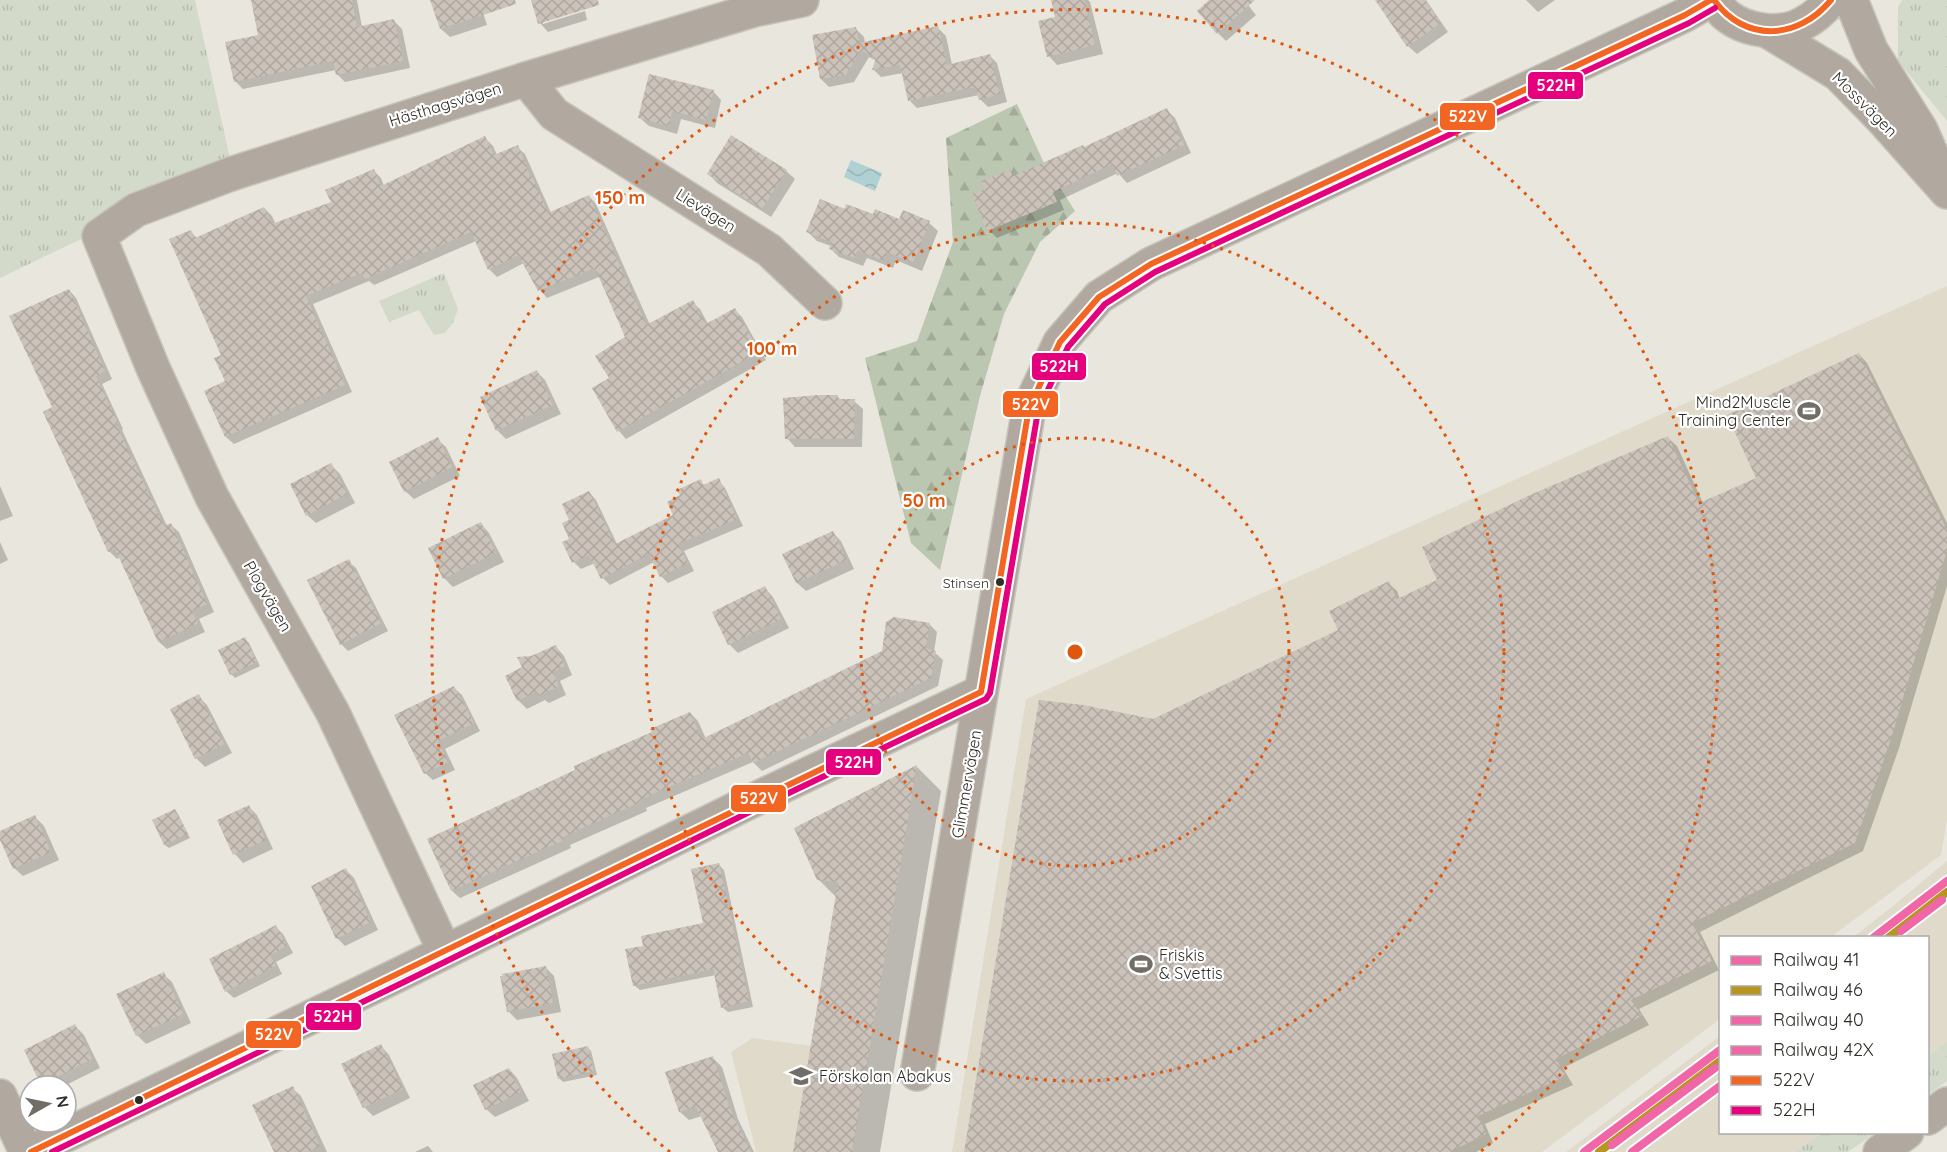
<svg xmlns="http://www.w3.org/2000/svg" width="1947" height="1152" viewBox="0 0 1947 1152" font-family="Quicksand,sans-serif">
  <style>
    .built { fill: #dfdac9 }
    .grass { fill: url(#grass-tufts) }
    .forest { fill: url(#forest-firs) }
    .water { fill: url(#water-waves) }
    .shadow { fill: #0003 }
    .building { fill: url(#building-cross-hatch) }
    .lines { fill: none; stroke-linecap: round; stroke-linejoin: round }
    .minor-casing { stroke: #c7c4bd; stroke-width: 36 }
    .minor { stroke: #b1a99f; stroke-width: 33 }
    .bus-1-casing { stroke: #fff; stroke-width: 10 }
    .bus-2-casing { stroke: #fff; stroke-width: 10 }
    .bus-1 { stroke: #f26522; stroke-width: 6 }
    .bus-2 { stroke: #e5007d; stroke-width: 6 }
    .rail-1-casing { stroke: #fff; stroke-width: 12 }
    .rail-2-casing { stroke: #fff; stroke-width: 12 }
    .rail-3-casing { stroke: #fff; stroke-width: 12 }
    .rail-4-casing { stroke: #fff; stroke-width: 12 }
    .rail-1 { stroke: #f166a7; stroke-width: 8 }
    .rail-2 { stroke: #b69620; stroke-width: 8 }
    .rail-3 { stroke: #f166a7; stroke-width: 8 }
    .rail-4 { stroke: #f166a7; stroke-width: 8 }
    .ring { fill: none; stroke: #df570d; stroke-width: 3; stroke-dasharray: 3 6 }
    .bus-dot { fill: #2f2d26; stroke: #fff; stroke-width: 2 }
    .labels { text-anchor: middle; stroke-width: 4.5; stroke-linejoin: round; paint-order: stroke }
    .bus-label { font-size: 14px; fill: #2f2d26; stroke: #fff; text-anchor: end }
    .street-label { font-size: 16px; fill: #2f2d26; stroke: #fff }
    .poi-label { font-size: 16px; fill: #2f2d26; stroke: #fff; text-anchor: start }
    .centre { fill: #df570d; stroke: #fff; stroke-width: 3 }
    .ring-label { font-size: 18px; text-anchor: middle; font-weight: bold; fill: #df570d; stroke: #fff; stroke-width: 4.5; stroke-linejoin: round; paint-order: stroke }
    .line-badge { stroke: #fff; stroke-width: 2 }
    .badge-label { font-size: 16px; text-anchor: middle; font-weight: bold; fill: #fff }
  </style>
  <defs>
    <pattern id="grass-tufts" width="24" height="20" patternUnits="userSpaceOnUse" patternTransform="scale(1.5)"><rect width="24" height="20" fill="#d3daca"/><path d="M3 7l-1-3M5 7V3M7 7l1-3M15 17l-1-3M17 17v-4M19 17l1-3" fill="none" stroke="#b5bbad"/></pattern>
    <pattern id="forest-firs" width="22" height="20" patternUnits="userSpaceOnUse" patternTransform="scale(1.5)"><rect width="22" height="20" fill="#bcc7b1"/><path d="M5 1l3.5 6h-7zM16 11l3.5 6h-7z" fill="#a2ab98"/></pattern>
    <pattern id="water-waves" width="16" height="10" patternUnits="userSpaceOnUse" patternTransform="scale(1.5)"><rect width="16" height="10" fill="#b0d1d3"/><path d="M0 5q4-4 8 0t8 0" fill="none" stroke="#98b4b5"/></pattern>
    <pattern id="building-cross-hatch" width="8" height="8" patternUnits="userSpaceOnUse" patternTransform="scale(1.5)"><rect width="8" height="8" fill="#cbc2ba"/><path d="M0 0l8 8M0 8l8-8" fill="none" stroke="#afa7a0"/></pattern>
  </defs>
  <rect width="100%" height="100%" fill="#e9e6dd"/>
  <g class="built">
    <path d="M1947,286V819L1941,855L1831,937L1720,938V1019L1542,1152H952L1026,699Z"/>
    <path d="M1947,861V1042L1928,1056V938H1852L1892,907Z"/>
    <path d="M1720,1036V1132L1822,1133L1795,1152H1566Z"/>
    <path d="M753,1038L869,1054L852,1152H756L731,1052Z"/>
  </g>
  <g class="grass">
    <path d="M0,0H195L230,159L83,238L0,278Z"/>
    <path d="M1902,0H1947V121L1898,61V7Z"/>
    <path d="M444,273L458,309L453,323L445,333L434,335L419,310L389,322L379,301Z"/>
    <path d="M1947,1042V1081L1928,1095V1056Z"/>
    <path d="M1822,1133V1132L1875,1133L1848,1152H1795Z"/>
  </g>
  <path class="forest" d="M1017,104L1043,161L1075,211L1040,242L1004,314L980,396L940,570L911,543L865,358L917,341L953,242L946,138Z"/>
  <path class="water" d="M851,160L882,173L875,191L844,177Z"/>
  <g class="shadow">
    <path d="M253,0H357L362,27L394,21L402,29L410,68L345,82L337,74L336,70L243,89L235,81L260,36Z"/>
    <path d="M432,0H479L487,25L450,37L441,29Z"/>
    <path d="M532,0H581L543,21V24L585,11L587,20L548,32L540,23Z"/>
    <path d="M1055,0H1088L1090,2L1103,54L1057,65L1049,56L1057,18Z"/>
    <path d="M1211,0H1244L1256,15L1226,41L1218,33Z"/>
    <path d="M1399,0H1426L1448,32L1417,54L1408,46Z"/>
    <path d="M1526,0H1555L1538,12Z"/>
    <path d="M938,28L946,36L952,65L989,55L997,63L1007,102L988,107L980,99L979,95L917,108L909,100L903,73L881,77L873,69L877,61L869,57L854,82L829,87L821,79L856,29L864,37L865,44Z"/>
    <path d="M713,91L721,100L715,128L681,119L677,134L649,126L640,118Z"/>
    <path d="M1167,110L1175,118L1191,153L1127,183L1118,173L1060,200L1064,210L997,238L989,230L987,190L1009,171L1015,177L1084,148Z"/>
    <path d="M485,138L493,146L497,155L517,147L525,154L551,213L589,196L596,204L650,325L692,302L700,309L708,324L734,310L742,317L766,360L626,439L619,431L594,388L611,378L627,338L599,277L547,298L540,290L524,263L497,277L489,269L476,241L374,285L369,281L313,304L352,392L234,444L226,437L206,391L227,382L223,356L190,231L197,238L264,208L272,216L276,225L333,203L373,170L381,178L384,186Z"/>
    <path d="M786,171L795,179L771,217L717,183L709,174Z"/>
    <path d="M873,216L900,221L929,223L938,231L922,271L896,260L893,268L867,258L863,266L839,257L831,249V246L817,241L808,232Z"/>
    <path d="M69,290L76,298L112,379L102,384L123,429L122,430L167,526L171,525L179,532L214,612L199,619L205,632L167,649L159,642L120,557L117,559L109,551L54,408Z"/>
    <path d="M1859,354L1867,363L1947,523V586L1899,748L1863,851L1700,932L1719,970L1639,1009L1649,1025L1563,1068L1573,1085L1485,1124L1493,1143L1476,1152H966L1153,720L1340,631L1388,583L1397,591L1400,599L1439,580L1668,438L1677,446L1703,503L1758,479Z"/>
    <path d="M537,372L545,380L561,414L506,439L497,430Z"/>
    <path d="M838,397L842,401H854L863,409L862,447H795L787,438Z"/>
    <path d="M437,439L446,447L460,476L414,499L405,491Z"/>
    <path d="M331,465L340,474L355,503L316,523L307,515Z"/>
    <path d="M718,480L725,488L743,526L684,551L694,571L668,583L661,576L654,562L610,585L603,578L595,563L581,569L574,562L571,521L589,492L596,500L617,544L675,516L682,496L700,481L705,486Z"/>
    <path d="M0,486L13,516L0,521Z"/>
    <path d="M481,524L489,533L504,562L453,587L444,578L430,549Z"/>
    <path d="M832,532L841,541L854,569L806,591L797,583L784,555Z"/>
    <path d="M0,542L8,560L0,564Z"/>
    <path d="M348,561L356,568L388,631L348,651L341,644Z"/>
    <path d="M765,588L773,597L789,628L738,653L729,644Z"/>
    <path d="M929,624L937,632L934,652L943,660L938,686L762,771L753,762L646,808L647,811L570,845L571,848L460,898L452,891L577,771L690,713L698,721L706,739L883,652Z"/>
    <path d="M245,639L249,643L260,666L235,678L231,674Z"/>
    <path d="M556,647L564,656L572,675L560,681L566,695L549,703L545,700L527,709L518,700L524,668L531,657Z"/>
    <path d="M454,688L462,695L480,731L445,749L455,770L433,780L425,773Z"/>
    <path d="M198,696L207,705L232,753L205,767L196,758Z"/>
    <path d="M917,767L941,791L880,1152H795L837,898L818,879L796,829Z"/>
    <path d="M249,807L257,815L273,849L243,863L235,854L219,821Z"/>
    <path d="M174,811L178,814L190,838L169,848L165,845L154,821Z"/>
    <path d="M35,817L44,826L59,860L23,876L14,868L0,836V832Z"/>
    <path d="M718,864L724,870L753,1007L728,1012L722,1007L716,975L640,990L634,985L645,947L705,924Z"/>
    <path d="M346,870L354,878L378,930L345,946L337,938Z"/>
    <path d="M276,927L283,934L293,953L276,962L282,974L234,998L226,991Z"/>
    <path d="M545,967L554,976L561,1012L517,1020L508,1011Z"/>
    <path d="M163,974L172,982L191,1023L146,1044L137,1035Z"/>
    <path d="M75,1026L84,1035L100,1068L64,1086H44L42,1084Z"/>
    <path d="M381,1046L389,1055L410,1098L373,1116L364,1107Z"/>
    <path d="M587,1047L591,1051L597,1075L563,1082L559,1078Z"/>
    <path d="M713,1058L722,1067L738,1119L754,1152H720L702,1116L689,1120L680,1112Z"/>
    <path d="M509,1069L517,1078L529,1101L495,1117L486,1109Z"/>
    <path d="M292,1088L301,1096L327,1152H276Z"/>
    <path d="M428,1146L433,1152H415Z"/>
  </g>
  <g class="building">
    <path d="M251,0H352L357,27L394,19L403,61L336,75L333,61L234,82L225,42L258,35Z"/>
    <path d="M430,0H515L516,4L440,29Z"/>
    <path d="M531,0H598L599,5L538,24Z"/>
    <path d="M1051,0H1084L1095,45L1047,57L1038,21L1055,17Z"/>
    <path d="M1209,0H1255L1217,34L1197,11Z"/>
    <path d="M1375,0H1425L1441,23L1407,47Z"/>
    <path d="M938,26L947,65L990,54L1000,94L979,100L975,87L908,101L900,65L872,70L876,58L861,50L846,75L820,79L812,35L856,27L859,43Z"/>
    <path d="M649,74L714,90L706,120L672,111L669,126L638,118Z"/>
    <path d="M1167,108L1184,145L1117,176L1112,164L1053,192L1057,202L987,231L972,194L985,189L981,181L1010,170L1013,176L1083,145L1084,147Z"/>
    <path d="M731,135L787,170L762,209L707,174Z"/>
    <path d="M485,136L494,155L518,145L530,176H532L548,213L589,195L646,325L693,300L706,324L735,308L759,352L617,432L592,388L609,378L595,356L625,337L595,268L538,291L518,255L488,270L471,232L365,279L362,273L306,296L345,385L225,437L204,391L225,381L214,358L221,355L169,239L191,230L195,238L264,207L272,224L331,202L325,190L374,169L381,186Z"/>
    <path d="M820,199L845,209L846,204L873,214L875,209L899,219L903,210L930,221L913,263L887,252L884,261L858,250L854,258L829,249L831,242L806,232Z"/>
    <path d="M69,289L105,371L96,376L117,421L115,422L164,526L171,523L207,604L192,611L198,624L158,642L115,549L108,552L43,412L52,407L9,316Z"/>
    <path d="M1859,353L1947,530V550L1891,739L1855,843L1692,923L1712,961L1631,1000L1642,1016L1556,1059L1566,1076L1478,1116L1486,1134L1450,1152H964L1039,700L1083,705L1153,719L1338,630L1329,611L1389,581L1397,599L1437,580L1422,547L1530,495L1668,436L1699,503L1727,491L1756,478L1727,415Z"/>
    <path d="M537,370L553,405L496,431L480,397Z"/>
    <path d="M819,395H838V399H855L854,439H785L783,398Z"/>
    <path d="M438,437L452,467L404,492L389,462Z"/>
    <path d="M331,463L347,494L306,516L290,484Z"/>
    <path d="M719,478L737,519L678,544L688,563L660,577L649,554L601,579L589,555L572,563L562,542L569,539L562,523L569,520L562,504L589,491L615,544L673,515L667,502L680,495L677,490L701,479L703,485Z"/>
    <path d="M481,522L496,553L443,579L428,548Z"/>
    <path d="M833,531L847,560L796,583L782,554Z"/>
    <path d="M349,559L381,623L340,645L307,580Z"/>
    <path d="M765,586L781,619L728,645L712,612Z"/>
    <path d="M894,617L930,623L926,648L936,651L931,678L753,763L748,753L639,800L640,802L563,837L564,840L451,891L427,839L575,770L574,766L652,732L650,729L690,712L702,739L882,651L886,622Z"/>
    <path d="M245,637L257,662L230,675L218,650Z"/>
    <path d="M556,645L565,666L553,672L559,686L539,696L537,691L517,701L505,676L522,667L517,657L531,656Z"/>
    <path d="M454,686L474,723L438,741L448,762L424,774L394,715Z"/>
    <path d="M199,694L224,744L195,759L170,709Z"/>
    <path d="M917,765L852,1152H793L838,882L817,880L794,828Z"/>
    <path d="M249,805L266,840L233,855L217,820Z"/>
    <path d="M175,809L188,834L164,845L152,820Z"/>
    <path d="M35,815L51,852L13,869L0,840V831Z"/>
    <path d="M719,863L749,1001L721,1008L713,969L633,986L625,949L643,946L641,936L703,923L691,869Z"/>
    <path d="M346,868L371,922L336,939L311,886Z"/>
    <path d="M276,925L287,946L270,955L276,966L225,992L209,959Z"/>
    <path d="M546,966L553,1003L507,1012L500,976H503L502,974Z"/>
    <path d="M164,972L183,1014L136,1036L116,994Z"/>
    <path d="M75,1024L92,1059L41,1085L24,1050Z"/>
    <path d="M381,1044L403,1089L363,1108L341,1064Z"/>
    <path d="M588,1046L594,1071L558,1079L552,1054Z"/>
    <path d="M713,1056L730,1109L751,1152H718L696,1107L679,1112L665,1072Z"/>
    <path d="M509,1068L521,1092L485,1110L473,1085Z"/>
    <path d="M293,1086L320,1146L308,1152H274L252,1105Z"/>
  </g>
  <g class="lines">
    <g class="minor-casing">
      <g id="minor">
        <path d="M1714,0C1718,5 1721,11 1726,15C1745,31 1780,36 1802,24C1814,18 1823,10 1831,0"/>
        <path d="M1851,0L1871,50L1921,130L1935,162"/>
        <path d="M1769,32L1838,74L1882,119L1947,192"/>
        <path d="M526,79L554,114L769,250L825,303"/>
        <path d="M445,952L333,713L212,497L153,368L99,236L136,210L231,174L526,79L754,10L802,0"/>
        <path d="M917,1074L1029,408L1060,342L1099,297L1151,264L1685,15L1711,0"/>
        <path d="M0,1096L26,1152"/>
        <path d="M1928,1118L1947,1104"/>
        <path d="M31,1152L398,975L766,794L981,692"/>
        <path d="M1880,1152L1907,1132"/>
      </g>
    </g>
    <use href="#minor" class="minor"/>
    <g class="bus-1-casing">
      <g id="bus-1">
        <path d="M1714,0C1745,43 1798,40 1831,0"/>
        <path d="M31,1152C348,999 663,843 981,692L1029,408L1060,342L1099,297L1151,264L1685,15L1711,0"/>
      </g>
    </g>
    <g class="bus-2-casing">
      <path id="bus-2" d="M52,1152L402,983L770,802L986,699L990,693L1038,411L1068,347L1105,304L1155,272L1689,23L1715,8"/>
    </g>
    <use href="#bus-1" class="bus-1"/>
    <use href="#bus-2" class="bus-2"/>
    <g class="rail-1-casing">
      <g id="rail-1">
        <path d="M1873,938L1947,881"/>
        <path d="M1584,1152L1720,1050"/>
      </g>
    </g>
    <g class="rail-2-casing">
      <g id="rail-2">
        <path d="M1888,938L1947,892"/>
        <path d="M1599,1152L1720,1061"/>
      </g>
    </g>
    <g class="rail-3-casing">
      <path id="rail-3" d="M1632,1152L1720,1086"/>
    </g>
    <g class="rail-4-casing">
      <g id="rail-4">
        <path d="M1901,931L1942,900"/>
        <path d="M1612,1145L1715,1068"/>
      </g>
    </g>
    <use href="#rail-1" class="rail-1"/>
    <use href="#rail-2" class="rail-2"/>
    <use href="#rail-3" class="rail-3"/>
    <use href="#rail-4" class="rail-4"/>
  </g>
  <g class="ring">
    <circle cx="1075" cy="652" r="214"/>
    <circle cx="1075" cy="652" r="429"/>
    <path d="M670 1152A643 643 0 1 1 1480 1152"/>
  </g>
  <defs>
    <g id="stadium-bare" transform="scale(1.8)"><path d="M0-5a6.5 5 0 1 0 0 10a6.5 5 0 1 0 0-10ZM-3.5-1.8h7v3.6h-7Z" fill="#706e66" stroke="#fff" stroke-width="2.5" paint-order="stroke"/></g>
    <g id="school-bare" transform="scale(1.8)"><path d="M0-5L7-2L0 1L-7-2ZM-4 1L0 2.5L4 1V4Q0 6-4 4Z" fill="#706e66" stroke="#fff" stroke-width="2.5" paint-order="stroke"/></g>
  </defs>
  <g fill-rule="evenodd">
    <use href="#stadium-bare" x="1809" y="411"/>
    <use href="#stadium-bare" x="1141" y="964"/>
    <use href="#school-bare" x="801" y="1076"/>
  </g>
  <g class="bus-dot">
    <circle cx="1000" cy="582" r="5"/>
    <circle cx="139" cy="1100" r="5"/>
  </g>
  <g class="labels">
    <g class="bus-label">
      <text x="989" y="588">Stinsen</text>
    </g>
    <g class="street-label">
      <text transform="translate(445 104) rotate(-17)" y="6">Hästhagsvägen</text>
      <text transform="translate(1865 104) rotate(45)" y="6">Mossvägen</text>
      <text transform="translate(706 210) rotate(32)" y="6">Lievägen</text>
      <text transform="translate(268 596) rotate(60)" y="6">Plogvägen</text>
      <text transform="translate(966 784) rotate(-80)" y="6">Glimmervägen</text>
    </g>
    <g class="poi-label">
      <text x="1791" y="408" text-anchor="end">Mind2Muscle<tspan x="1791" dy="18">Training Center</tspan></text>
      <text x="1159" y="961">Friskis<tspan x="1159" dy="18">&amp; Svettis</tspan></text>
      <text x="819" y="1082">Förskolan Abakus</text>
    </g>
  </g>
  <circle cx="1075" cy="652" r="9" class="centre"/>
  <g class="ring-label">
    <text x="620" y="204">150 m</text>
    <text x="772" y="355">100 m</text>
    <text x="924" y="507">50 m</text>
  </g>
  <g class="line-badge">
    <rect x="1527" y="71" width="57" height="29" rx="6" fill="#e5007d"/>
    <rect x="1439" y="102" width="57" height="29" rx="6" fill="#f26522"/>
    <rect x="1031" y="352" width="56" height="29" rx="6" fill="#e5007d"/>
    <rect x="1002" y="390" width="57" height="28" rx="6" fill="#f26522"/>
    <rect x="825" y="748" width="57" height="28" rx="6" fill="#e5007d"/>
    <rect x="730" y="784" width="57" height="29" rx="6" fill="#f26522"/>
    <rect x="305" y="1002" width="57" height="29" rx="6" fill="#e5007d"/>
    <rect x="245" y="1020" width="57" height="29" rx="6" fill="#f26522"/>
  </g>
  <g class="badge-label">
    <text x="1556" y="91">522H</text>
    <text x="1468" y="122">522V</text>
    <text x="1059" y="372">522H</text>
    <text x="1031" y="410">522V</text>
    <text x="854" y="768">522H</text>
    <text x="759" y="804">522V</text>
    <text x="333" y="1022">522H</text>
    <text x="274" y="1040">522V</text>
  </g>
  <rect x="1719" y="936" width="210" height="198" fill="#ffffff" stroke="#acaba8" stroke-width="1.5"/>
  <rect x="1731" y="956" width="30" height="9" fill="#f166a7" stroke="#acaba8" stroke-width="1.5"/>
  <text x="1773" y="966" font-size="18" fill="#2f2d26">Railway 41</text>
  <rect x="1731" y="986" width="30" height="9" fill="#b69620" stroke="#acaba8" stroke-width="1.5"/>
  <text x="1773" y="996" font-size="18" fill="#2f2d26">Railway 46</text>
  <rect x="1731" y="1016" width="30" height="9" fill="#f166a7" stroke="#acaba8" stroke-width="1.5"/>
  <text x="1773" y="1026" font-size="18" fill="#2f2d26">Railway 40</text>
  <rect x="1731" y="1046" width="30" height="9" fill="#f166a7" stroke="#acaba8" stroke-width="1.5"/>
  <text x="1773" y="1056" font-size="18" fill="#2f2d26">Railway 42X</text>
  <rect x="1731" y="1076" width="30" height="9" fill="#f26522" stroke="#acaba8" stroke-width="1.5"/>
  <text x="1773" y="1086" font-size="18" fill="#2f2d26">522V</text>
  <rect x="1731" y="1106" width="30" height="9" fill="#e5007d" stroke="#acaba8" stroke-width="1.5"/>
  <text x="1773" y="1116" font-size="18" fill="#2f2d26">522H</text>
  <g transform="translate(48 1104) rotate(81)"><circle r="28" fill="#ffffff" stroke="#acaba8" stroke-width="1.5"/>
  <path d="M0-4.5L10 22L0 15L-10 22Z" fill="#706e66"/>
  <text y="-9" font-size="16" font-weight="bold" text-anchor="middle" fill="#2f2d26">N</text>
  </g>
</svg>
